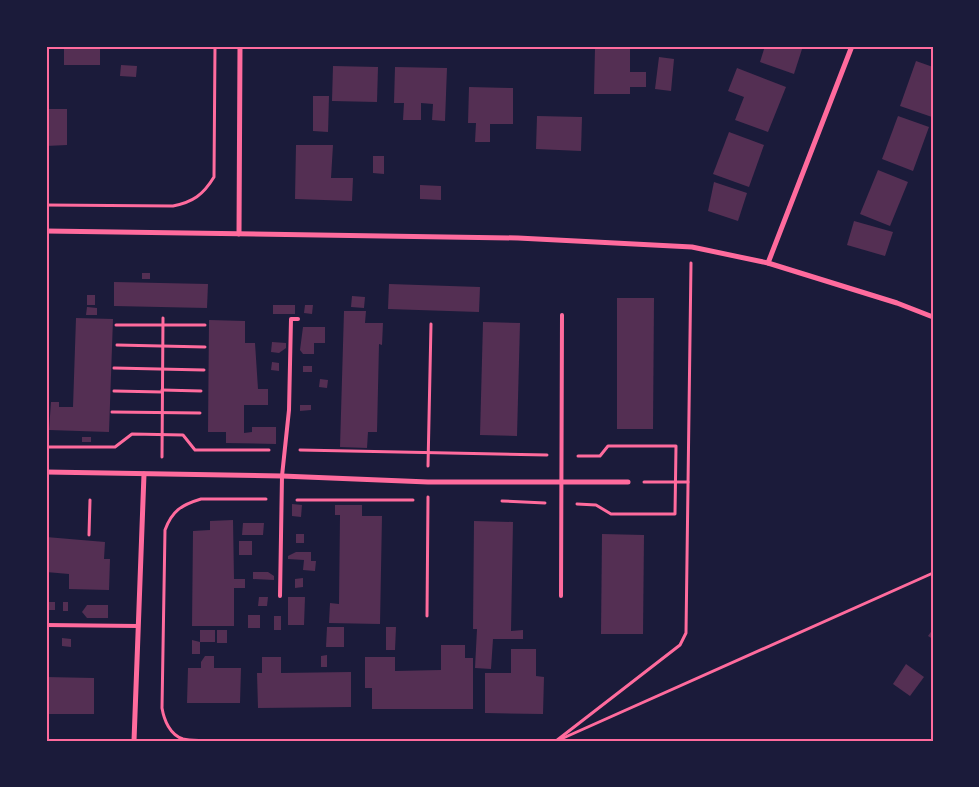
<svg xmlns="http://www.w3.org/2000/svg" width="979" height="787" viewBox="0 0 979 787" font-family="Ubuntu,sans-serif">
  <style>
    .building { fill: #542f53 }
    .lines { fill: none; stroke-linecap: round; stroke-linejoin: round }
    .path { stroke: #ff6b9d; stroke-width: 3 }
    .service { stroke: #ff6b9d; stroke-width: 4 }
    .minor { stroke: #ff6b9d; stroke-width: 5 }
    .neatline { fill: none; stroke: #ff6b9d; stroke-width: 2 }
  </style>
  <rect width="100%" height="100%" fill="#1b1b3a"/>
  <g class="building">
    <rect x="64" y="46" width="36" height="19"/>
    <path d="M765,46H803L794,74L760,62Z"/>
    <path d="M595,48L630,49V72H646V87H630V94H594Z"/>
    <path d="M659,57L674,59L671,91L655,89Z"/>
    <path d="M916,61L933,67L932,117L900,106Z"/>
    <path d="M121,65L137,66L136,77L120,76Z"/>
    <path d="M333,66L378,67L377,102L332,101Z"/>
    <path d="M395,67L447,68L445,121L432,120L433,104L421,103V120H403L404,103H394Z"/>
    <path d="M737,68L786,87L768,132L735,120L744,97L728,91Z"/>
    <path d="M469,87L513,88V124H490V142H475L476,123H468Z"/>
    <path d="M313,96H329L328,132L313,131Z"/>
    <path d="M46,109H67V145L46,146Z"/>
    <path d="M537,116L582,117L581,151L536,149Z"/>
    <path d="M898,116L929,127L913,171L882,159Z"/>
    <path d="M729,132L764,145L749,187L713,174Z"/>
    <path d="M296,145H333L331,178H353L352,201L295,199Z"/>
    <rect x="46" y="153" width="2" height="12"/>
    <path d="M373,156H384V174L373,173Z"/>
    <path d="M878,170L908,182L890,226L860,214Z"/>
    <path d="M714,182L747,193L738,221L708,211Z"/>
    <path d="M420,185L441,186V200L420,199Z"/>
    <path d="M854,221L893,232L885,256L847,245Z"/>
    <rect x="142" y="273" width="8" height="6"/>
    <path d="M114,282L208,284L207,308L114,306Z"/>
    <path d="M389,284L480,287L479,312L388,309Z"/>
    <rect x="87" y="295" width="8" height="10"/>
    <path d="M352,296L365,297L364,308L351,307Z"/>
    <path d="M617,298H654L653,429H617Z"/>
    <rect x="273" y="305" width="22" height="9"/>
    <path d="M305,305H313L312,314L304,313Z"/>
    <path d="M87,307L97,308V315H86Z"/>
    <path d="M344,311H366L365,323H383L382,345L379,344L377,432H368L367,448L340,447Z"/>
    <path d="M76,318L113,319L109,432L49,430L51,402H59V407H73Z"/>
    <path d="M209,320L245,321V343H255L258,389H268V405H244V433L252,432V427H276V444L226,443V432H208Z"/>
    <path d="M483,322L520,323L517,436L480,435Z"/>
    <path d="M303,327H325V343H314V354H303L300,350Z"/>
    <path d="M272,342L286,343V348L279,353L271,352Z"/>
    <path d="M272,362L279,363V371L271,370Z"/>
    <rect x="303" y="366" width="9" height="6"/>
    <path d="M320,379L328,380L327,388L319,387Z"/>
    <path d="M300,405H311V410L300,411Z"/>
    <rect x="82" y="437" width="9" height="5"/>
    <path d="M292,504L302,505L301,517L292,516Z"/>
    <path d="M335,505H362V516H382L380,624L329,623L330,603L339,604L340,515H335Z"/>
    <path d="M233,520L234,579H245V588H234V626H192L193,531L210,530V521Z"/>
    <path d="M474,521L513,522L511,631L523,630V639H493L491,669L475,668L477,629H473Z"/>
    <path d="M243,523H264L263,535H242Z"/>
    <rect x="296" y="534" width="8" height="9"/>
    <path d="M602,534L644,535L643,634H601Z"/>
    <path d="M46,537L105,542L104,559H110L109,590L69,589V574L46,572Z"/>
    <rect x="239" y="541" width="13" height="14"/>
    <path d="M296,552H311V561H316L315,571L303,570L304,560L288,559V556Z"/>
    <path d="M253,572H268L274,576V580L253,579Z"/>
    <path d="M303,578V587L295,588V579Z"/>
    <path d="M259,597H268L267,606H258Z"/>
    <path d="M288,597H305L304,625H288Z"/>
    <rect x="48" y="602" width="7" height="8"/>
    <rect x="63" y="602" width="5" height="9"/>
    <path d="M87,605H108V618H87L82,612Z"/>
    <rect x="248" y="615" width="12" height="13"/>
    <rect x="274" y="616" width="7" height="14"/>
    <path d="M327,627H344V647H326Z"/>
    <path d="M386,627H396L395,650H386Z"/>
    <path d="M933,629V639L928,636Z"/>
    <rect x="200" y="630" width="15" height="12"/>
    <rect x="217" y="630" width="10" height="13"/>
    <path d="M62,638L71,639V647L62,646Z"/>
    <path d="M192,640L200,642V654H192Z"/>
    <path d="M441,645H465V658H473V709H372V688H365V657H395V671L441,670Z"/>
    <path d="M511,649H536V676L544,677L543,714L485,713V673H511Z"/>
    <path d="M327,655V667H321V656Z"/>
    <path d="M205,656H214V668H241L240,703H187L188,668H201V662Z"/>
    <path d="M262,657H281V673L351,672V707L258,708L257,673H262Z"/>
    <path d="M906,664L924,677L910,696L893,684Z"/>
    <path d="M46,677L94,678V714H46Z"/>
  </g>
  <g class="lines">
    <g class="path">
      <path d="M46,205L173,206C193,202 203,195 214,177L215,46"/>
      <path d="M116,325H205"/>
      <path d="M117,345L205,347"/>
      <path d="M114,368L204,370"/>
      <path d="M162,390L201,391"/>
      <path d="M114,391L162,392"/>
      <path d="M112,412L200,413"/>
      <path d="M46,447H115L132,434L183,435L195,450H269"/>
      <path d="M300,450L547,455"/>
      <path d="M162,457L163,318"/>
      <path d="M428,466L431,324"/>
      <path d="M644,482H688"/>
      <path d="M297,500H413"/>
      <path d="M502,501L545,503"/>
      <path d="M577,504L596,505L611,514H675L676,446H608L600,456H578"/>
      <path d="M89,535L90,500"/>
      <path d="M427,616L428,497"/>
      <path d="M561,739L933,573"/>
      <path d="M250,741C234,741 196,742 183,739C170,735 164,720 162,708L165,530C172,511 181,505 201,499H266"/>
      <path d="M556,741L680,645L686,633L691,263"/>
    </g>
    <g class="service">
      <path d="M280,596L282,476L289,410L291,319H298"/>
      <path d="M561,596L562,315"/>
      <path d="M46,625L138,626"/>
    </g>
    <g class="minor">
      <path d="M46,231L518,238L692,247L768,263L897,303L933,317"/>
      <path d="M239,234L240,46"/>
      <path d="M768,263L852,46"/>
      <path d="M46,472L282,476L428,482H628"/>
      <path d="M134,741L144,474"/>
    </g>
  </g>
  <rect width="979" height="787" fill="none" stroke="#1b1b3a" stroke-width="95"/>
  <rect x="48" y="48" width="884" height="692" class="neatline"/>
</svg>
